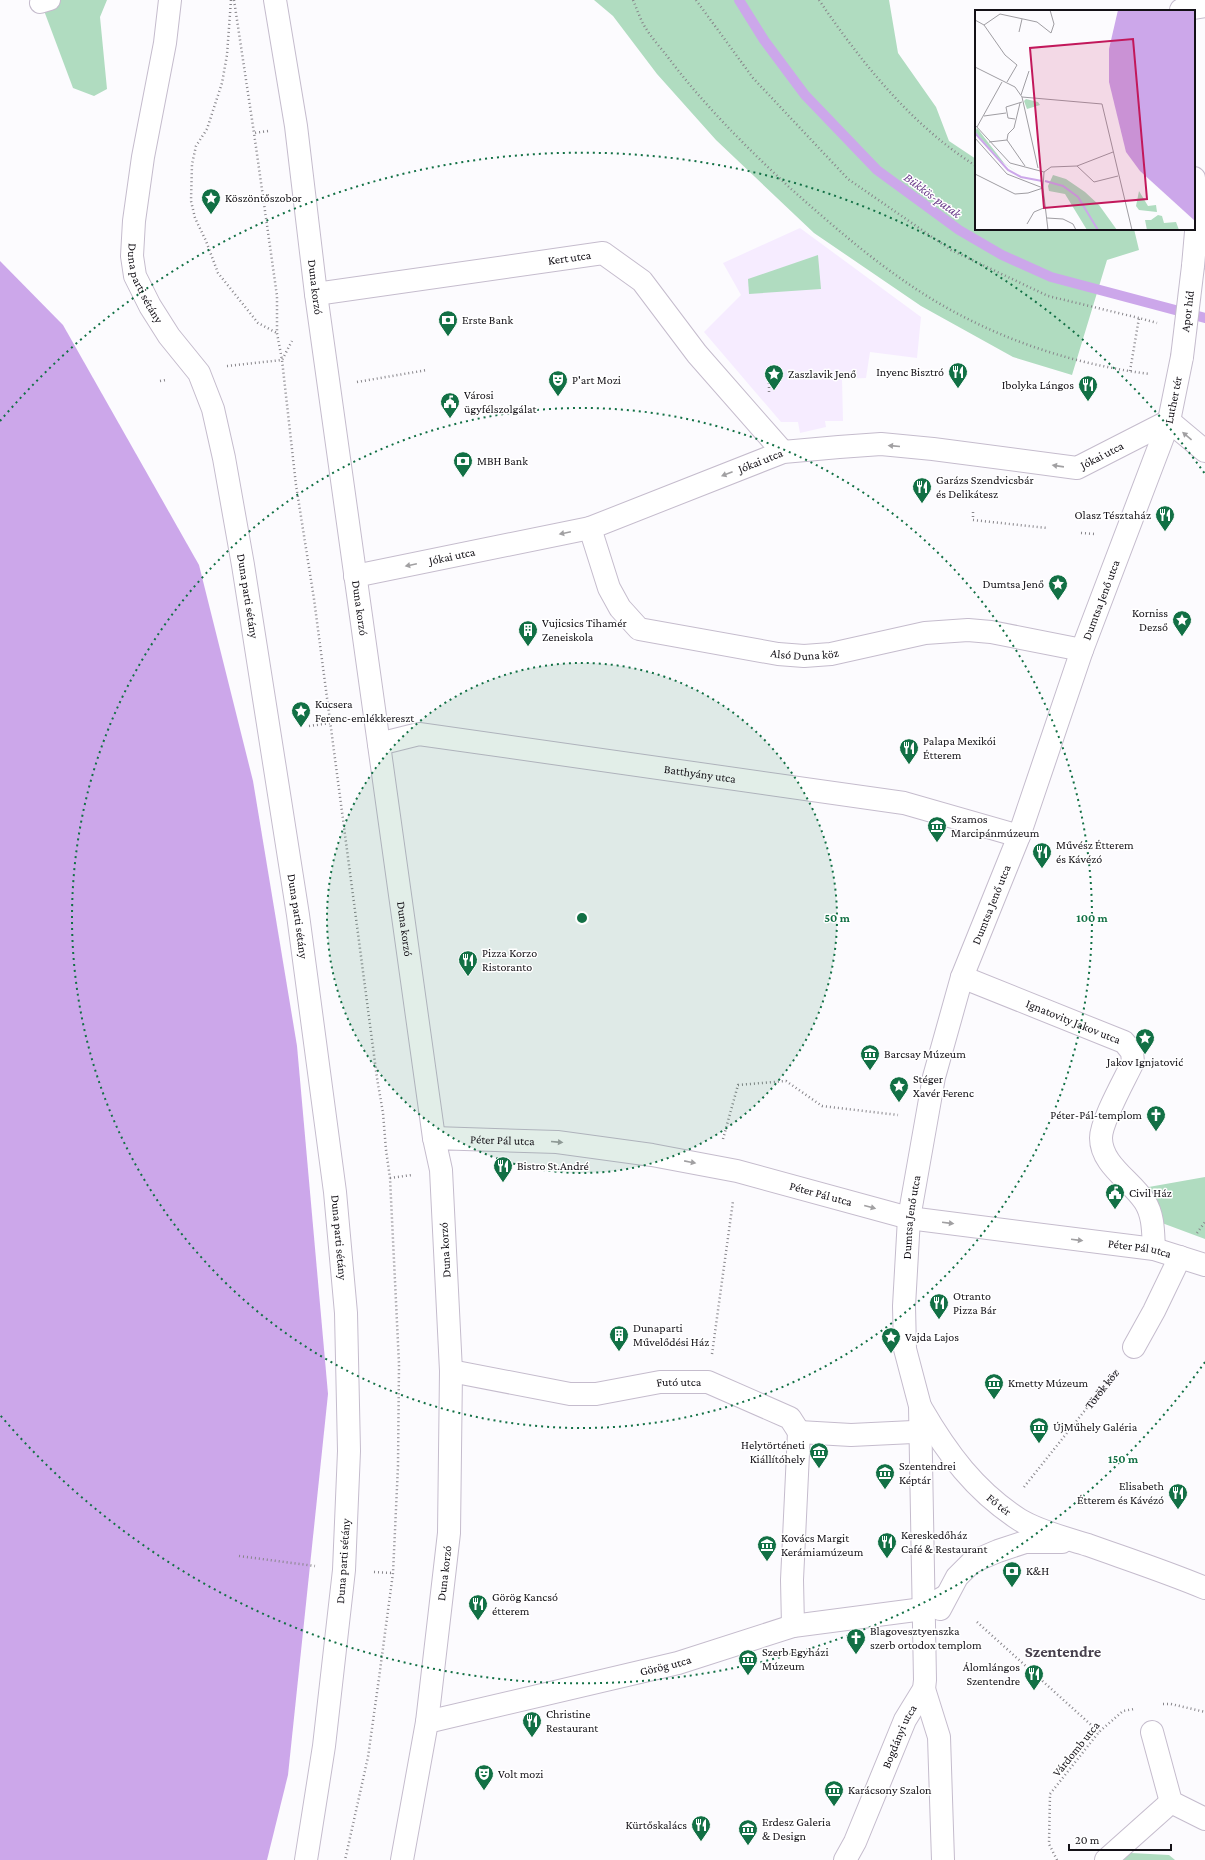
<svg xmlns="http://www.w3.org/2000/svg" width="1205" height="1860" viewBox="0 0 1205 1860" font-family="'Crimson Pro',serif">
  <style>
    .built { fill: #f6ecff }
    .green { fill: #b0dcc0 }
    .water { fill: #cca7ea }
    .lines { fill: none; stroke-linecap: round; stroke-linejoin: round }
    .stream { stroke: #cca7ea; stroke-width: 10 }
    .lane-casing { stroke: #c5bccd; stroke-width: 22 }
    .street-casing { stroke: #c5bccd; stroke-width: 24 }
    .secondary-casing { stroke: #c5bccd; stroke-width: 24 }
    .path { stroke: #87858a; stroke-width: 2.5; stroke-dasharray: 1 3; stroke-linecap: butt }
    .lane { stroke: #fff; stroke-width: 20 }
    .street { stroke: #fff; stroke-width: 22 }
    .secondary { stroke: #fff; stroke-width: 22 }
    .street-bridge-casing { stroke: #c5bccd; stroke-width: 24; stroke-linecap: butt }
    .street-bridge { stroke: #fff; stroke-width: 22 }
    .oneway { fill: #a1a0a2 }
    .ring { fill: none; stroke: #127045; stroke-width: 2; stroke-dasharray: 2 4 }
    .labels { text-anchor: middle; stroke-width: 3; stroke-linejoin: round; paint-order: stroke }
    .poi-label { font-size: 12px; fill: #141117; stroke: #fff; text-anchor: start }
    .street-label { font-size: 12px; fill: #141117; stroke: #fff }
    .water-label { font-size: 13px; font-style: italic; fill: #693a89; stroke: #fff }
    .district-label { font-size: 16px; font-weight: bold; fill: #47404d; stroke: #fff }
    .inset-river { fill: none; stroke: #cca7ea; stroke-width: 2 }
    .inset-road { fill: none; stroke: #9f9da2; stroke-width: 1 }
    .view { fill: #c2185b; fill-opacity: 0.15; stroke: #c2185b; stroke-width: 2 }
    .inset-edge { fill: none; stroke: #141117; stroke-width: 2 }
    .centre { fill: #127045; stroke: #fff; stroke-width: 2 }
    .ring-label { font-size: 12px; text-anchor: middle; font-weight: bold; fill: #127045; stroke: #fff; stroke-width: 3; stroke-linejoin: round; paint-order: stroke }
  </style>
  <rect width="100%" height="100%" fill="#fcfbfe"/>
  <path class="built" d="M800,228L921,317L917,358L870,352L866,378L842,379L843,421H825L826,427L800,433L798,422H781L704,332L741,295L723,263Z"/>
  <g class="green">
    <path d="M40,0H107L100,17L107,89L94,96L73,88Z"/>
    <path d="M594,0H889L898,53L936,107L949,141L976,159V229H1134L1139,250L1107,260L1072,375L1013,357L921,306L814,233L716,140L657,74L613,16Z"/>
    <path d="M818,255L821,289L749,294L748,279Z"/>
    <path d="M1205,1177V1239L1162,1223L1143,1188Z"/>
    <path d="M1131,1853L1169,1855L1175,1860H1121Z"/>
  </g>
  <path class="water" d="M0,261L63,325L199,565L253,781L297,1046L328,1394L288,1775L267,1860H0Z"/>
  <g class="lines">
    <path class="stream" d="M739,0L764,40L805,95L877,170L959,230L1002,255L1051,277L1205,318"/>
    <g class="lane-casing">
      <path id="lane" d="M40,3L50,0"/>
    </g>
    <g class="street-casing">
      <g id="street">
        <path id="s2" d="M170,0L165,43L143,157L134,221L132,256L135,276L150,306L169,336L199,373L213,409L224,458L243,565L298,915L335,1192L346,1313L349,1451L344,1570L324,1746L306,1860"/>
        <path d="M1181,10L1205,6"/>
        <path d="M1193,266L1196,232L1194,178"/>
        <path id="s3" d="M316,294L603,253L642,281L697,354L783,452"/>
        <path d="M1169,421L1205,451"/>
        <path id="s4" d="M590,528L609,588L620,608L639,629L778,654L804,656L831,654L925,633L968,630L991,632L1082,650"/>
        <path id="s5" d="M355,576L590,528L783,452L839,447L881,444L933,449L1077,468L1169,421"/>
        <path id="s6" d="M379,744L419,734L904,803L1019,836"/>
        <path id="s7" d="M962,977L1124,1042L1132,1052L1133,1062C1125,1079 1101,1121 1101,1138C1101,1165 1132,1181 1145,1202C1154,1216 1153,1234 1154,1249"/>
        <path d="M1134,1347L1154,1311L1180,1257"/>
        <path id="s8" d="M451,1371L570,1394H596L660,1382H708L790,1418L799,1432"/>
        <path id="s9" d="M921,1408C947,1453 975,1491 1020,1520C1040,1532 1066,1538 1088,1545C1127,1559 1167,1572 1205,1588"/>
        <path d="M799,1432L851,1435L934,1431"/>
        <path d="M940,1609L957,1577L972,1562L998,1551L1025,1542H1062"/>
        <path d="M793,1626L792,1580L799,1432"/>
        <path d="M924,1689L939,1737L943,1860"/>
        <path id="s10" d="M427,1722L678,1663L793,1626L923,1609L946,1596"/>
        <path d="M1152,1732L1171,1802L1205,1819"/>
        <path id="s11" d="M402,1860L427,1722L449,1533L451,1371L441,1170L434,1138L557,1142L652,1155L737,1171L909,1218L1154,1249L1205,1265"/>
        <path id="s12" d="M845,1860L855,1842L905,1720L924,1689L925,1680L920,1406L905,1349L904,1306L909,1218L934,1077L962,977L1019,836L1082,650L1169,421L1182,357"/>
        <path d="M1106,1860L1171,1802"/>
      </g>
    </g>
    <g class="secondary-casing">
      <g id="secondary">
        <path id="s13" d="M275,0L296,126L316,294L434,1138"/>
      </g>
    </g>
    <g class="path">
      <path d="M231,0L227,55L222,83L207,129L196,146L192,164L191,201L195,218L206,241L218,273L258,323L277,333"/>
      <path d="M234,0L254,133"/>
      <path d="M633,0C637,9 640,19 645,27C651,37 660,47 667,56C703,104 745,146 789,187C843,235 899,284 964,317C1022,347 1086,366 1150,374"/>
      <path d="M696,0L753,78L848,179L951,250L1048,296L1139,318"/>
      <path d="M819,0C862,63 911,125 976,166"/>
      <path d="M268,131L254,133L277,296V333L282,360L296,485L314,599L377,1078L383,1113L386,1150L390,1178L399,1364L398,1466L393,1573L379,1678L368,1757L345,1860"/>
      <path d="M227,366L282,360L292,341"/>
      <path d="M1130,371L1139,318L1157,323"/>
      <path d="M160,381L166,380"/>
      <path d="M357,382L427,370"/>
      <path d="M769,392V378H777"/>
      <path d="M973,512V520L1047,528"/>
      <path d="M1081,533L1095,534"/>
      <path d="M309,726L331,723"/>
      <path d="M723,1139L738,1085L786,1081L822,1106L898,1115"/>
      <path d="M390,1178L412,1175"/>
      <path d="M1197,1233L1205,1222"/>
      <path d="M712,1354L733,1201"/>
      <path id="s1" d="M1024,1487L1117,1370"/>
      <path d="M239,1556L315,1566"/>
      <path d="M374,1572L393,1573"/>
      <path d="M977,1622L1099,1732"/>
      <path d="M1163,1704H1171L1205,1712"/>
      <path d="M1057,1860L1049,1844L1050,1794L1099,1732L1123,1711L1134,1709"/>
    </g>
    <use href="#lane" class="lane"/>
    <use href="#street" class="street"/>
    <use href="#secondary" class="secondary"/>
    <g class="street-bridge-casing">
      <g id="street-bridge">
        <path id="s14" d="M1182,357L1193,266"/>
      </g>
    </g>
    <use href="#street-bridge" class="street-bridge"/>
  </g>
  <defs><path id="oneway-solid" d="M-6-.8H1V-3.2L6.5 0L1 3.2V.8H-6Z"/></defs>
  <g class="oneway">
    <use href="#oneway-solid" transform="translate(1187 436) rotate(-140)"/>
    <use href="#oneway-solid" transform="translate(894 446) rotate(-175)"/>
    <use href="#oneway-solid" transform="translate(1058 466) rotate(-172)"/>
    <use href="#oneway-solid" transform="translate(727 474) rotate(159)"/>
    <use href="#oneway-solid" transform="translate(565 533) rotate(168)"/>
    <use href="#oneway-solid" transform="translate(411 565) rotate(168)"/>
    <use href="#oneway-solid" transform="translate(557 1142) rotate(5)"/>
    <use href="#oneway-solid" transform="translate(690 1162) rotate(11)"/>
    <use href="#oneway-solid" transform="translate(870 1207) rotate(15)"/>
    <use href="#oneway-solid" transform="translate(948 1223) rotate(7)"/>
    <use href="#oneway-solid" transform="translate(1077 1240) rotate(7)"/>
  </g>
  <circle cx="582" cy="918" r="255" fill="#127045" fill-opacity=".12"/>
  <g class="ring">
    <circle cx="582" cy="918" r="255"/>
    <circle cx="582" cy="918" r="510"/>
    <path d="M1205 1362A765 765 0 0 1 0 1415M0 421A765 765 0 0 1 1205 474"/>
  </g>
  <defs>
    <g id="sight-pin" transform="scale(1)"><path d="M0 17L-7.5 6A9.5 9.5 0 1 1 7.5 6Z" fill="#127045" stroke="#fff"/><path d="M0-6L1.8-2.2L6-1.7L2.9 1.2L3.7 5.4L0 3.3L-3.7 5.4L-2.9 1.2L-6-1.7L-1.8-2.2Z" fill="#fff"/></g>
    <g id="bank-pin" transform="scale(1)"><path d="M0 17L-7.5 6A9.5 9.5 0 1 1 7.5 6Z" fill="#127045" stroke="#fff"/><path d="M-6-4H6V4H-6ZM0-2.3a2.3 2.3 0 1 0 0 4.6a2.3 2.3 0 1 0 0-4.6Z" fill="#fff"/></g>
    <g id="restaurant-pin" transform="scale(1)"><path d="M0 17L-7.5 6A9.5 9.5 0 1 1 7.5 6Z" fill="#127045" stroke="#fff"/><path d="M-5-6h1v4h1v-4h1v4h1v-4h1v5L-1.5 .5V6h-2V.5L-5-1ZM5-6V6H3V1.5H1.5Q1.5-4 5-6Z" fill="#fff"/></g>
    <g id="theatre-pin" transform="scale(1)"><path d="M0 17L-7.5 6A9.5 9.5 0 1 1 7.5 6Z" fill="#127045" stroke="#fff"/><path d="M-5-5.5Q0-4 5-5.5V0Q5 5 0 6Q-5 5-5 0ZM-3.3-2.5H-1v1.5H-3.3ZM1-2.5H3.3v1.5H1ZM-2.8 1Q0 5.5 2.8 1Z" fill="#fff"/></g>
    <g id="civic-pin" transform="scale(1)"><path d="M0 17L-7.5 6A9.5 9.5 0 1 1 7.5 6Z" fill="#127045" stroke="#fff"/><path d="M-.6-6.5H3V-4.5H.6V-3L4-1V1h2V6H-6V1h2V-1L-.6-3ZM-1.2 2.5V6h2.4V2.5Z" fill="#fff"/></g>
    <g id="building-pin" transform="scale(1)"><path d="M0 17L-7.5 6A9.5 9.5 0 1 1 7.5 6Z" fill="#127045" stroke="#fff"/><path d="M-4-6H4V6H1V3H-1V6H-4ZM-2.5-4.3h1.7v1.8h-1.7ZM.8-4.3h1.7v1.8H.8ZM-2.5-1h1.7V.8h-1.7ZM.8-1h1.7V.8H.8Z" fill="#fff"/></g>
    <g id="museum-pin" transform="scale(1)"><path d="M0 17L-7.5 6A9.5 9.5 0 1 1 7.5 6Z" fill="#127045" stroke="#fff"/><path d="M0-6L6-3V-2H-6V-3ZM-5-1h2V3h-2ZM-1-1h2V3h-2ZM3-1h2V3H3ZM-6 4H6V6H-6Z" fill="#fff"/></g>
    <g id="church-pin" transform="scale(1)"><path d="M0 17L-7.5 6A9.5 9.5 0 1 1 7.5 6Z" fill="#127045" stroke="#fff"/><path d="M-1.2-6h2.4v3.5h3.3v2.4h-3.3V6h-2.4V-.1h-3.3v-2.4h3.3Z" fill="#fff"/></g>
  </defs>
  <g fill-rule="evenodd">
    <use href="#sight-pin" x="211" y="198"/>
    <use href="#bank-pin" x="448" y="320"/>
    <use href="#restaurant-pin" x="958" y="372"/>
    <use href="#sight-pin" x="774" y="374"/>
    <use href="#theatre-pin" x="558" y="380"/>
    <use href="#restaurant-pin" x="1088" y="385"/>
    <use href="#civic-pin" x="450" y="402"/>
    <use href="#bank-pin" x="463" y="461"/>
    <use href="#restaurant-pin" x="922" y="487"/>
    <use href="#restaurant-pin" x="1165" y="515"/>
    <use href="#sight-pin" x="1058" y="584"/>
    <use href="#sight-pin" x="1182" y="620"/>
    <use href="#building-pin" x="528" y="630"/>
    <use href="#sight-pin" x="301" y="711"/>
    <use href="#restaurant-pin" x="909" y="748"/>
    <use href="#museum-pin" x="937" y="826"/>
    <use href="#restaurant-pin" x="1042" y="852"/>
    <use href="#restaurant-pin" x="468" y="960"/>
    <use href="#sight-pin" x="1145" y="1038"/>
    <use href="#museum-pin" x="870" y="1054"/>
    <use href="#sight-pin" x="899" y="1086"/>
    <use href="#church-pin" x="1156" y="1115"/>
    <use href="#restaurant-pin" x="503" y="1166"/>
    <use href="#civic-pin" x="1115" y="1193"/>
    <use href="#restaurant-pin" x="939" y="1303"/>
    <use href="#building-pin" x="619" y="1335"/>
    <use href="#sight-pin" x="891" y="1337"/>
    <use href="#museum-pin" x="994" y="1383"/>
    <use href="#museum-pin" x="1039" y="1427"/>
    <use href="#museum-pin" x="819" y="1452"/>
    <use href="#museum-pin" x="885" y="1473"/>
    <use href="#restaurant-pin" x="1178" y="1493"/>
    <use href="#restaurant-pin" x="887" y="1542"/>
    <use href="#museum-pin" x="767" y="1545"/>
    <use href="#bank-pin" x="1012" y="1571"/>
    <use href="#restaurant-pin" x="478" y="1604"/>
    <use href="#church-pin" x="856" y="1638"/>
    <use href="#museum-pin" x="748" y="1659"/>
    <use href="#restaurant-pin" x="1034" y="1674"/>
    <use href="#restaurant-pin" x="532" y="1721"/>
    <use href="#theatre-pin" x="484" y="1774"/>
    <use href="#museum-pin" x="834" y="1790"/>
    <use href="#restaurant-pin" x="701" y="1825"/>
    <use href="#museum-pin" x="748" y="1829"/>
  </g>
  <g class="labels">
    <g class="poi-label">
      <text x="225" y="202">Köszöntőszobor</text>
      <text x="462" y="324">Erste Bank</text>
      <text x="944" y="376" text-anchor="end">Inyenc Bisztró</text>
      <text x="788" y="378">Zaszlavik Jenő</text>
      <text x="572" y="384">P'art Mozi</text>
      <text x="1074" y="389" text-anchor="end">Ibolyka Lángos</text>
      <text x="464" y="399">Városi<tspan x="464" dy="14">ügyfélszolgálat</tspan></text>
      <text x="477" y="465">MBH Bank</text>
      <text x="936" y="484">Garázs Szendvicsbár<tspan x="936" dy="14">és Delikátesz</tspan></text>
      <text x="1151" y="519" text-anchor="end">Olasz Tésztaház</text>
      <text x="1044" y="588" text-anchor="end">Dumtsa Jenő</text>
      <text x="1168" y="617" text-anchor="end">Korniss<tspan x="1168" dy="14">Dezső</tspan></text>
      <text x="542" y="627">Vujicsics Tihamér<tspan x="542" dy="14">Zeneiskola</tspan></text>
      <text x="315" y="708">Kucsera<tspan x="315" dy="14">Ferenc-emlékkereszt</tspan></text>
      <text x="923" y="745">Palapa Mexikói<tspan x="923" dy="14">Étterem</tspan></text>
      <text x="951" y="823">Szamos<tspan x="951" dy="14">Marcipánmúzeum</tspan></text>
      <text x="1056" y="849">Művész Étterem<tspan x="1056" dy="14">és Kávézó</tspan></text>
      <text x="482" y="957">Pizza Korzo<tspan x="482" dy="14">Ristoranto</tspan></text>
      <text x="884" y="1058">Barcsay Múzeum</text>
      <text x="1145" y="1066" text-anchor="middle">Jakov Ignjatović</text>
      <text x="913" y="1083">Stéger<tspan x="913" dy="14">Xavér Ferenc</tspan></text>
      <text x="1142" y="1119" text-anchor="end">Péter-Pál-templom</text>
      <text x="517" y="1170">Bistro St.André</text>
      <text x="1129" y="1197">Civil Ház</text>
      <text x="953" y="1300">Otranto<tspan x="953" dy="14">Pizza Bár</tspan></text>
      <text x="633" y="1332">Dunaparti<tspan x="633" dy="14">Művelődési Ház</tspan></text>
      <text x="905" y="1341">Vajda Lajos</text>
      <text x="1008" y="1387">Kmetty Múzeum</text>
      <text x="1053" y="1431">ÚjMűhely Galéria</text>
      <text x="805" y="1449" text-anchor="end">Helytörténeti<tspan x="805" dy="14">Kiállítóhely</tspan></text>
      <text x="899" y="1470">Szentendrei<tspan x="899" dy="14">Képtár</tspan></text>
      <text x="1164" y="1490" text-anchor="end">Elisabeth<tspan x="1164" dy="14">Étterem és Kávézó</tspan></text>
      <text x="901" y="1539">Kereskedőház<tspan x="901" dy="14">Café &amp; Restaurant</tspan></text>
      <text x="781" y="1542">Kovács Margit<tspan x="781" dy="14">Kerámiamúzeum</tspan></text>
      <text x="1026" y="1575">K&amp;H</text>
      <text x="492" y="1601">Görög Kancsó<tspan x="492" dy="14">étterem</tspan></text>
      <text x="870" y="1635">Blagovesztyenszka<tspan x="870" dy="14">szerb ortodox templom</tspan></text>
      <text x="762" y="1656">Szerb Egyházi<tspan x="762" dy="14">Múzeum</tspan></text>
      <text x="1020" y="1671" text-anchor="end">Álomlángos<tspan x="1020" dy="14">Szentendre</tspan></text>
      <text x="546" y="1718">Christine<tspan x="546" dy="14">Restaurant</tspan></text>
      <text x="498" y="1778">Volt mozi</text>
      <text x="848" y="1794">Karácsony Szalon</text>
      <text x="762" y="1826">Erdesz Galeria<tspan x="762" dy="14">&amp; Design</tspan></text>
      <text x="687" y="1829" text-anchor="end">Kürtőskalács</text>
    </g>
    <g class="street-label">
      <text dy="4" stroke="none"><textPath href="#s3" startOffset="256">Kert utca</textPath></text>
      <text dy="4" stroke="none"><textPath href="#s2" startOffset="289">Duna parti sétány</textPath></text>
      <text dy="4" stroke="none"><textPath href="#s13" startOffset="290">Duna korzó</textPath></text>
      <text dy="4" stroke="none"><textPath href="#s14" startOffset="46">Apor híd</textPath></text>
      <text dy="4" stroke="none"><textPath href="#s12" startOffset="1524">Luther tér</textPath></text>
      <text dy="4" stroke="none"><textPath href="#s5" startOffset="771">Jókai utca</textPath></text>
      <text dy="4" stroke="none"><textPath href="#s5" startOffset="423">Jókai utca</textPath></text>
      <text dy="4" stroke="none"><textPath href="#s5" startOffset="99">Jókai utca</textPath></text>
      <text dy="4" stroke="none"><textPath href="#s2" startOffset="625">Duna parti sétány</textPath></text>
      <text dy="4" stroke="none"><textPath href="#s12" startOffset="1311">Dumtsa Jenő utca</textPath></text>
      <text dy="4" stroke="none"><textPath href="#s13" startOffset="614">Duna korzó</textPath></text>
      <text dy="4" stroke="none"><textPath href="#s4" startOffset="282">Alsó Duna köz</textPath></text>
      <text dy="4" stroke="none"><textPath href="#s6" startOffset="325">Batthyány utca</textPath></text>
      <text dy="4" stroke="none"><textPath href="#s12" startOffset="987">Dumtsa Jenő utca</textPath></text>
      <text dy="4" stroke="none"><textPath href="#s2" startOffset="949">Duna parti sétány</textPath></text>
      <text dy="4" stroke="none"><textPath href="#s13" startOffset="938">Duna korzó</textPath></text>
      <text dy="4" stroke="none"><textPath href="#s7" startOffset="120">Ignatovity Jakov utca</textPath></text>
      <text dy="4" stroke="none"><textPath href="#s11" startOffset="795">Péter Pál utca</textPath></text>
      <text dy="4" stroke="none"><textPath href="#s11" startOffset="1119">Péter Pál utca</textPath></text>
      <text dy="4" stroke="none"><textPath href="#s12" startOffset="663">Dumtsa Jenő utca</textPath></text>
      <text dy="4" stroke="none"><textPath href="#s2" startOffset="1273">Duna parti sétány</textPath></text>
      <text transform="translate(445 1250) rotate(-93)" y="4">Duna korzó</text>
      <text dy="4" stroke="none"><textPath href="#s11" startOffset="1443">Péter Pál utca</textPath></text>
      <text dy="4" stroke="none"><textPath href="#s8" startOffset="231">Futó utca</textPath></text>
      <text dy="4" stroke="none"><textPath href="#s1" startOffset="125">Török köz</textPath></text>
      <text dy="4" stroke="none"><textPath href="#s9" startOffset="125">Fő tér</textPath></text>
      <text transform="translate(343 1561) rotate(-86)" y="4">Duna parti sétány</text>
      <text dy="4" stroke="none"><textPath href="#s11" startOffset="290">Duna korzó</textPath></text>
      <text dy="4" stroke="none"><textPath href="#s10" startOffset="245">Görög utca</textPath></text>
      <text dy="4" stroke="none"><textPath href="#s12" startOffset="135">Bogdányi utca</textPath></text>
      <text transform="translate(1076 1749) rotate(-51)" y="4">Várdomb utca</text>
    </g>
    <g class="water-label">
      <text transform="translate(933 195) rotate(36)" y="5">Bükkös-patak</text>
    </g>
    <g class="district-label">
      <text x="1063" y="1657">Szentendre</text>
    </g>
  </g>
  <g transform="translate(975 10)">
    <rect width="220" height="220" fill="#fcfbfe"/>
    <path d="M51,89L63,92L65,95L52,99L49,91ZM2,118L29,153L45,164L27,152L0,122ZM78,165L91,169L110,182L124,195L142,220H112L90,184L74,181L73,176ZM164,181L173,196L181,195L182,202L164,200L161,196ZM183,205L187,206L189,213L201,212L204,220H172L170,210H176Z" fill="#b0dcc0"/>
    <path d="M143,0H220V211L165,161L151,142L134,72V39Z" fill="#cca7ea"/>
    <path class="inset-river" d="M0,123L33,160L46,167L67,171M70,171L88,176L103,187L123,220"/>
    <path class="inset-road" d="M75,0L79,14L76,23M25,4L62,12L76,23M0,10L9,15L30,45L42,55L32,72M9,15L25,4M44,22L47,9M0,57L40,77L47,87L63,158M46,85L54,61M47,87L127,94L157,220M9,106L31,103M40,109L33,108L31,97L47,92M0,115L35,153L69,162M2,117L27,72M0,128L32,164L68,178M32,130L33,124L39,118L45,93M32,130L50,156M14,132L32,130M102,156L119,172L143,166M69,162L76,157L102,156L138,142M69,162L68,178L73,220M0,164L40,184L53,183L68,178M72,208L88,209L98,214L101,220M52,214L59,202L71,197"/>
    <path class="view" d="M158,29L172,189L69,198L55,38Z"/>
    <rect width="220" height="220" class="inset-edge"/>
  </g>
  <circle cx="582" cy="918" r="6" class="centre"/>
  <g class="ring-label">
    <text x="837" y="922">50 m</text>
    <text x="1092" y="922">100 m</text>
    <text x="1123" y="1463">150 m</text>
  </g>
  <path d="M1069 1844v6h102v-6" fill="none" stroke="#141117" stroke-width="2"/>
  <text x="1075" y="1844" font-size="12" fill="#141117" stroke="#ffffff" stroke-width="3" paint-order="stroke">20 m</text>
</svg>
